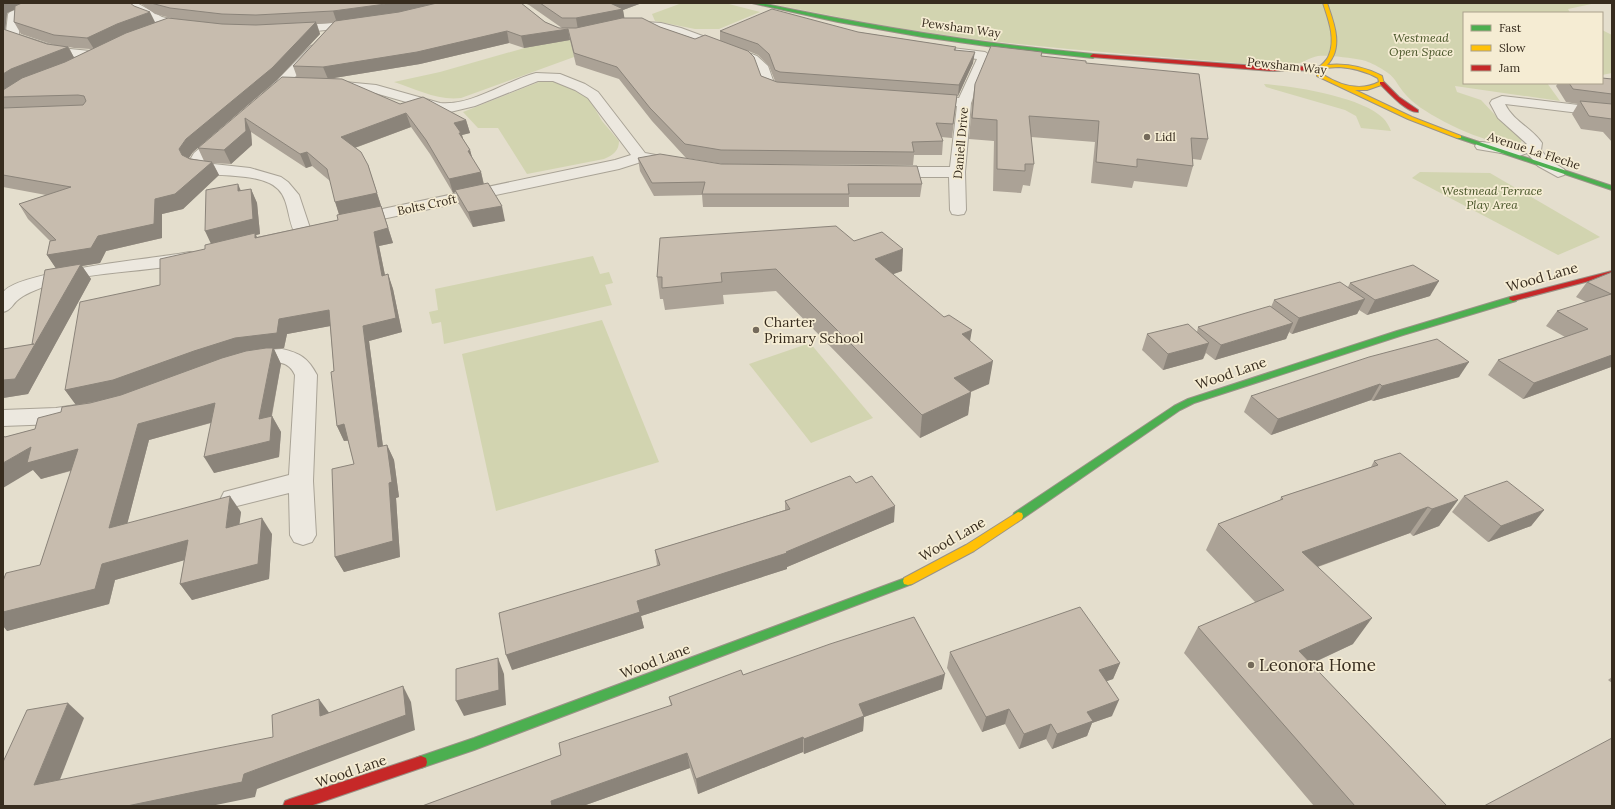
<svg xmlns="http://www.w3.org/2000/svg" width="1615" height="809" viewBox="0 0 1615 809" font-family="Lora,serif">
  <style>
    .green { fill: #d2d4b0 }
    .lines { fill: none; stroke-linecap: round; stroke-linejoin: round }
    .street-casing { stroke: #a9a396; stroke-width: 2 }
    .fast-casing { stroke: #999286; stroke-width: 2 }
    .slow-casing { stroke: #999286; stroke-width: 2 }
    .jam-casing { stroke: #999286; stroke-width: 2 }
    .street { fill: #ece8df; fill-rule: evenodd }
    .fast { fill: #4caf50; fill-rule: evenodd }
    .slow { fill: #ffc107; fill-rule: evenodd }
    .jam { fill: #c62828; fill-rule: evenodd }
    .wall { fill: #aba296; fill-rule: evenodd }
    .shaded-wall { fill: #8b847a }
    .building { fill: #c7bcae; stroke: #8b847a }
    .poi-dot { fill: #746a5b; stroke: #f5ecd3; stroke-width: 1.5 }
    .labels { text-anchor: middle; stroke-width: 3.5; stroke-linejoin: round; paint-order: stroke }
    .far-street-label { font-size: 12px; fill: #372c1e; stroke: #f5ecd3 }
    .far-park-label { font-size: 12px; font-style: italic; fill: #465326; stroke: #f5ecd3 }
    .far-poi-label { font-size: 12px; fill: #372c1e; stroke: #f5ecd3; text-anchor: start }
    .street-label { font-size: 14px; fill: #372c1e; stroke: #f5ecd3 }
    .poi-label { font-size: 14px; fill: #372c1e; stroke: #f5ecd3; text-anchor: start }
    .near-poi-label { font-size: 17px; fill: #372c1e; stroke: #f5ecd3; text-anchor: start }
  </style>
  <rect width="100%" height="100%" fill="#e4decd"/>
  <g class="green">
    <path d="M682,3H725L760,12L719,29H695L655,21L652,14Z"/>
    <path d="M768,3H1596L1568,9L1570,13H1464V83H1547L1560,101L1455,86L1457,92L1481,100L1497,117L1523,138L1520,144C1494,149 1431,118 1412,101C1405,95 1400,88 1395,80C1390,72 1371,62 1362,60C1350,58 1329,55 1318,56C1310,57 1302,64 1292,65C1271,67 1247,64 1225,62C1139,55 1052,49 966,38C900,29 834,17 768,3Z"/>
    <path d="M651,29L461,98C438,101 416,89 394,82L440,72L556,39Z"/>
    <path d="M1602,30L1612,35V73L1602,75Z"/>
    <path d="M553,79L587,95L602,121L619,141C619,151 613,155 604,159L527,174L498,128H478L463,112L539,82Z"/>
    <path d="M1264,84C1294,86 1362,97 1383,118C1386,121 1389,126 1391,131L1361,128L1356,116L1345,110L1266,87Z"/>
    <path d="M1420,172L1490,173L1600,237L1558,255L1412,178Z"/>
    <path d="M593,256L600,274L609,272L613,283L605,285L612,305L444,344L441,322L432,324L429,312L438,310L435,289Z"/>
    <path d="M602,320L659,462L496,511L462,354Z"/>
    <path d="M810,343L873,418L811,443L749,364Z"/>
  </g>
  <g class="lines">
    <g class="street-casing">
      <g id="street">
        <path d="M32,3H48L46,5L20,16L19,35L60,48L100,52L102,55L100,58L58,56L10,40L6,32L8,14L10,12Z"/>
        <path d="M124,3H137L162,17L194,25L196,27L190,31C169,27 138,22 124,3Z"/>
        <path d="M359,21L363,22L365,24L363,26L288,34L282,30L288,26Z"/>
        <path d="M628,21L661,23L681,28L757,56L768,66L774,83L794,87L796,90L794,93C783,95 773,92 763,88L756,68L749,62L674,33L624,26L622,24L624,22Z"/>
        <path d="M315,45L319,46L321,49L319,52L273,100H263L261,97L263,94L311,46Z"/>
        <path d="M944,47L985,52L991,56L971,103L965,172L966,210L964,214L958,215L952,214L950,210L949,177H888L882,175L880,172L882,169L888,167H950L957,106L927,103L922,102L920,99L922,96L927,95L959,98L977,59L940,54L938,51L940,48Z"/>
        <path d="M536,73L560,74L585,84L598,92L645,153L677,159L680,162L677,165L672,167L641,162L619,169L354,225L348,224L346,220L348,216L354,215L615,160L631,155L588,98L575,90L553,81H538L475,106L450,112L434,110L375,93L334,89L329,88L327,85L329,82L334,81L376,85L440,103C473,106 505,81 536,73Z"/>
        <path d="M1502,96L1612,109V117L1505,104C1513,121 1532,128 1542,143L1541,150L1549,160L1564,169L1566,172L1564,175L1558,177L1538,166L1527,153L1519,156L1477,149L1475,146L1477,143L1482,142L1519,146L1527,144L1498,118L1490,103L1492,100Z"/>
        <path d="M224,131L229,132L231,135L206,158L204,163L250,168L281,177L288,182L299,195L311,231L308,235L302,236L296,235C287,221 290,201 278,189C256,168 199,182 187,165L194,153L219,132Z"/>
        <path d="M190,252L196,253L199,257L196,261C149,273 99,270 52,284C41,288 28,292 19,299C12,304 12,310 3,312C3,307 1,298 3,293C13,271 162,258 190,252Z"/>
        <path d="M282,349C300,353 308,358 317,375L313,481L316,535L312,542L303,545L294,542L290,535L289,493L233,507L224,504L221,498L224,492L289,475L295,375C284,351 260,370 241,365L238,360L241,355L265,350Z"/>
        <path d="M76,405L84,408L87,413L84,418L56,424L3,426V410L56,408Z"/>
      </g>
    </g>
    <g class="fast-casing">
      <g id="fast">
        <path d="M752,3H761C871,26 981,44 1093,54L1096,56L1093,58L1008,49L923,37L838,22Z"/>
        <path d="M1457,136H1461L1612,186V190L1457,138Z"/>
        <path d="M1510,297H1513L1517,299L1516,301L1403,335L1194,403L1180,410L1022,519L1018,520L1014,519L1013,516L1014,513L1174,406L1188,399L1397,331Z"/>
        <path d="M908,577L912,578L913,581L912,584L474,750L421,768L416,766L415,762L416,758L421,756L474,738Z"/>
      </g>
    </g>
    <g class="slow-casing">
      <g id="slow">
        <path d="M1323,3H1327C1334,23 1344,48 1327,65C1347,63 1365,67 1382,76L1384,84L1367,90H1355L1412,117L1461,136V138H1457L1408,119L1317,76V69C1322,64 1327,61 1329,55C1336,38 1328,19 1323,3ZM1339,67C1353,68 1365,71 1378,78L1379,82C1360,92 1339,85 1322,74L1324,68Z"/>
        <path d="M1018,512L1022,513L1023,516L1022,519L974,551L912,584L908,585L904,584L903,581L904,578L966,545Z"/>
      </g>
    </g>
    <g class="jam-casing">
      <g id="jam">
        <path d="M1093,54L1273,67L1321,66L1324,68L1321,70L1273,71L1091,57L1090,56Z"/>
        <path d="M1380,82H1384L1399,97L1418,110V112C1407,113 1388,92 1380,84Z"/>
        <path d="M1612,271V275L1513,301L1509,299L1510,297Z"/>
        <path d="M421,756L426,758L427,762L426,766L421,768L310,806H283L285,801L290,799Z"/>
      </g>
    </g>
    <use href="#street" class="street"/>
    <use href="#fast" class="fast"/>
    <use href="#slow" class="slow"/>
    <use href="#jam" class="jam"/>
  </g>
  <g class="wall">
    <path d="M3,3L155,22L171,18L155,14L140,3H521L545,22L559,28H562L529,5L524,3H642L623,10L624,18L660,27L695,39L720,41V31L858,32L956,47V50L973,63L958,96H957L952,138L941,137L943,141L942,155H914L913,165L722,164L686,158L652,121L619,79L576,65L570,40L524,48L509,43L420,64L334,78L400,104L466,120L470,133L462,135L463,139L470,150L472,158L481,172L484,184L505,221L473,227L459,204L456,192L453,193L430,154L411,127L355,148L368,165L393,243L379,246L385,275L388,274L393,289L402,332L369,341L383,446L387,445L394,460L399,497L396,498L400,557L344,572L335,557L354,464L348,441H344L337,426L334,371L330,326L287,334L284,348L274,349L281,364L272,416L281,432L279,457L214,473L211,423L149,440L127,524L241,512L239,524L272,534L269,579L192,600L180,584L184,560L115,580L109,604L7,631L40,565L71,471L41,479L5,437L35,429L61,412L76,405L65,390L160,285L211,244L241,191L251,189L257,203L260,234L256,235L257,237L338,220L339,215L330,181L312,166L306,168L251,132L252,145L231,164L213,163L219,175L183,209L162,214V238L106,251L100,263L82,266L91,279L28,394L3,398V349L32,345V344L56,268L47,255L50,241L28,219L19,204L46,195L3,187ZM15,9L14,22L21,34L57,46L47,44L5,30L7,13ZM333,23L293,66L297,77L198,148L204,161L189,158L193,152L277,80L320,34L317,24ZM69,47L74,48L91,49L74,58ZM746,50L758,55L769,66L775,81L761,76Z"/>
    <path d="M1041,56L1086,63L1208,139L1201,160L1193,159V166L1187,187L1134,181L1132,188L1091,183L1095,142L1031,137L1034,164L1030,186L1023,185L1021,193L993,191L994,141L969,139L972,103L975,84Z"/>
    <path d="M1612,79V142L1603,132L1581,129L1572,114L1578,104L1566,102L1556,86L1558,83H1602Z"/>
    <path d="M638,158L721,164L922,184L920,197H849V207H703L702,195L654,196L640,171Z"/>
    <path d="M854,241L902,271L893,274L970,341L989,384L971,392L968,415L920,438L776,291L723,295L724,304L665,310L663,299H660L657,277Z"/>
    <path d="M1612,272V365L1611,367L1523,399L1488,375L1498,360L1565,337L1546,326L1557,311L1586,302L1576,297L1587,282Z"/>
    <path d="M1350,283L1430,296L1367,315L1359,310L1357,314L1292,334L1289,332L1286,339L1215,360L1206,353L1203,359L1163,370L1142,350L1147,334L1197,332L1198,327L1271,307L1274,300L1348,287Z"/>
    <path d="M1437,339L1459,377L1373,401L1371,400L1271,435L1244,412L1251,396Z"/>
    <path d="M1374,461L1458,500L1439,526L1413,536L1410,533L1318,567L1353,644L1311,664L1447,806H1314L1184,653L1198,627L1256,603L1206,550L1218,524L1280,500L1281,497L1371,467Z"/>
    <path d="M856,483L894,522L787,567V569L641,616L644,628L512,670L657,565L655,550L785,510V501Z"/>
    <path d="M1464,496L1544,510L1531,526L1488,542L1452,512Z"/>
    <path d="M950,652L1120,663L1113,679L1106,681L1112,716L1092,723L1087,736L1052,749L1046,739L1019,749L1005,724L982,732L947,668Z"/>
    <path d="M743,675L942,689L864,717L863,731L804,754L803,752L698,794L690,768L583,806H422L561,755L671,706L669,697Z"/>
    <path d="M1612,677V683L1608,680Z"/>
  </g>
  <g class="shaded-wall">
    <path d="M3,3H29L7,13L5,32L3,31Z"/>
    <path d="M393,3H448L402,14L337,23L333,11Z"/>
    <path d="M610,3H642L623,10L625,21L578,30L576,18Z"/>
    <path d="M150,12L156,24L94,49L87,38L117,24Z"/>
    <path d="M316,22L320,34L277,80L193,152L186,162L189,169L179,149L186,139Z"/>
    <path d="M568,29L570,40L524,48L521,36Z"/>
    <path d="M507,31L509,43L420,64L328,79L323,67Z"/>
    <path d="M68,47L75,59L3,92V74L11,69Z"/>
    <path d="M975,52L973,63L958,96L959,85Z"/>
    <path d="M406,113L411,127L346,151L341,137Z"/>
    <path d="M245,118L251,132L252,145L231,164L224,150Z"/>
    <path d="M466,120L470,133L462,135L465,146L454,123Z"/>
    <path d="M470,150L474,164L468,151Z"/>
    <path d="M307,152L312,166L306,168L300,154Z"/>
    <path d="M212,162L219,175L183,209L162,214V238L106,251L100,263L82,266L91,279L28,394L3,398V380L15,379L80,266L57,270L47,255L98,236Z"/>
    <path d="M368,165L393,243L379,246L388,290L382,276L374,232L340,217L335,202Z"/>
    <path d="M481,172L484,186L455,190L456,192L453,193L449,179Z"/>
    <path d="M238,184L244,198L238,191Z"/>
    <path d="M251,189L257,203L260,234L256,235L261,248L255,238L212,246L205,231Z"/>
    <path d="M502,206L505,221L473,227L468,212Z"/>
    <path d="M903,249L902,271L874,281L875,259Z"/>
    <path d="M388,274L393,289L402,332L369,341L385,462L378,447L363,326Z"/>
    <path d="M1439,281L1430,296L1367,315L1375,300Z"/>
    <path d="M1365,299L1357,314L1292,334L1299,318Z"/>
    <path d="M329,310L336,325L287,334L284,348L274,349L281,364L268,435L259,419L273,349L124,396L76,405L65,390L279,319Z"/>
    <path d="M1293,323L1286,339L1215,360L1221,345Z"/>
    <path d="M972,330L968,352L962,334Z"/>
    <path d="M1209,343L1203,359L1163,370L1168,354Z"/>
    <path d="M1612,353V365L1611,367L1523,399L1534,383Z"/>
    <path d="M993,361L989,384L951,400L954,378Z"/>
    <path d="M1469,362L1459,377L1373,401L1382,386Z"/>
    <path d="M1380,384L1371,400L1271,435L1278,419Z"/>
    <path d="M971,392L968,415L920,438L922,415Z"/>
    <path d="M215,403L224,419L149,440L122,544L109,528L138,424Z"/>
    <path d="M272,416L281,432L279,457L214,473L204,457Z"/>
    <path d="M344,424L351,440L344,441L337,426Z"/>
    <path d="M387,445L394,460L399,497L396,498L400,557L344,572L335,557L389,483Z"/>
    <path d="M31,447L78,449L90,465L41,479L33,470L3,488V463Z"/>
    <path d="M230,496L241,512L237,544L226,528Z"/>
    <path d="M1458,500L1439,526L1413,536L1432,509Z"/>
    <path d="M895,506L894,522L787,567V569L641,616L644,628L512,670L506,655L637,601L786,552Z"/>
    <path d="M1428,507L1410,533L1286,578L1302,552Z"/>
    <path d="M1544,510L1531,526L1488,542L1501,526Z"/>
    <path d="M262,518L272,534L269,579L192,600L180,584Z"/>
    <path d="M188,540L199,556L115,580L109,604L7,631L3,626V612L102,564Z"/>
    <path d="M1372,618L1353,644L1282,677L1299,651Z"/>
    <path d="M498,658L504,674L506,705L464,716L456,701Z"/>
    <path d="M1120,663L1113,679L1093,686L1099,670Z"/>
    <path d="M945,674L942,689L864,717L863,731L804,754V739L859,704Z"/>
    <path d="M403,686L411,702L415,730L257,789L255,797L211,806H127L244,774Z"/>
    <path d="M319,699L330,714L320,716Z"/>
    <path d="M1119,700L1112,716L1092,723L1087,736L1052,749L1057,734L1087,712Z"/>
    <path d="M68,703L84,718L52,800L34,785Z"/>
    <path d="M1009,709L1005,724L982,732L986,717Z"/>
    <path d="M1051,724L1046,739L1019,749L1024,734Z"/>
    <path d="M803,737V752L698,794L696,779Z"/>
    <path d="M687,753L690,768L583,806H552L551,801Z"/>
  </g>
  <g class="building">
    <path d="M22,3H130L134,6L150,12L117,24L87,38L54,35L14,22L15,6Z"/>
    <path d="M151,3H393L333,11L256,15L222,14L170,8Z"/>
    <path d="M437,3H521L545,22L559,28H576L622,18H642L660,27L695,39L705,35L748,51L754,57L761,76L777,82L957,95L953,124L936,123L943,141L912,142L914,152L721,150L685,144L650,108L617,67L574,53L568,29L521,36L507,31L417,52L323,67L293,66L335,21L399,12Z"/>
    <path d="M540,3H610L623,9L576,18H562Z"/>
    <path d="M772,9L858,32L956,47L954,50L975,52L959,85L780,72L775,70L769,54L758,44L720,31Z"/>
    <path d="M168,18L222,24L256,25L316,22L272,68L186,139L179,149L182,155L190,159L212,162L175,194L155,199L154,224L98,236L91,248L47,255L50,241L56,240L19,204L71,187L3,175V108L83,105L86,101L84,96L78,95L3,97V90L22,78L65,62L126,33Z"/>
    <path d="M3,29L47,44L68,47L11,69L3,74Z"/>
    <path d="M991,46L1042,52L1041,56L1086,61V63L1199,74L1208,139L1191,138L1193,166L1137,159V167L1096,162L1099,121L1029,116L1034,164H1025V171L997,169V120L972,118L975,84Z"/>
    <path d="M282,77L342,79L400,104L423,97L466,120L454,123L461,133H459L470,150L468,151L481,172L449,179L426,140L406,113L341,137L361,152L368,165L377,193L335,202L327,169L307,152L300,154L245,118L246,131L224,150L198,148Z"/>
    <path d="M1602,78L1612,79V94L1573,89L1569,83H1602Z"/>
    <path d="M1580,101L1612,104V119L1589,116Z"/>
    <path d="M660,154L721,164L917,166L922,184H848L849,194H702L705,182L652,183L638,158Z"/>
    <path d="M488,183L502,206L468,212L455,190Z"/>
    <path d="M238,184V191L251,189L253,219L205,231L206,190Z"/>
    <path d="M381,206L388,228L374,232L382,276L388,274L396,318L363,326L378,447L387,445L392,482L389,483L393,541L335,557L332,469L354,464L344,424L337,426L331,372L334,371L329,310L279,319L277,333L235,338L194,351L113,380L65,390L80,302L160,285V259L205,249V245L255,233V238L338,220L337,215Z"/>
    <path d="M836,226L854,241L882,232L903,249L875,259L944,317L949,315L972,330L962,334L993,361L954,378L971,392L922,415L776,269L721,273L722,282L662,288V277H657L660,238Z"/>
    <path d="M81,264L15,379L3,380V349L34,344H32L45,270Z"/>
    <path d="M1413,265L1439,281L1375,300L1350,283Z"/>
    <path d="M1612,272V355L1534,383L1498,360L1588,329L1557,311L1611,294L1587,282Z"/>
    <path d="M1340,282L1365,299L1299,318L1274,300Z"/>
    <path d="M1270,306L1293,323L1221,345L1198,327Z"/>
    <path d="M1188,324L1209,343L1168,354L1147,334Z"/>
    <path d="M1437,339L1469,362L1382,386L1380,384L1278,419L1251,396L1369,357Z"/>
    <path d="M266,348H273L259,419L272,416L270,441L204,457L215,403L138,424L109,528L230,496L226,528L262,518L258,564L180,584L188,540L102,564L95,589L3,612V581L6,573L40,565L78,449L27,463L31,447L3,463V436L5,437L35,429L38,418L61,412L62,407L90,403L121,395L222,358L246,351Z"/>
    <path d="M1400,453L1458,500L1432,509L1428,507L1302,552L1372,618L1299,651L1447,806H1355L1198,627L1284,590L1218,524L1283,499L1281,497L1378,465L1374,461Z"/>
    <path d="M850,476L856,483L872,476L895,506L786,552L787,553L637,601L640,612L506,655L499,613L660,565L655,550L790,509L785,501Z"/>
    <path d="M1507,481L1544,510L1501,526L1464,496Z"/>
    <path d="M1080,607L1120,663L1099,670L1119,700L1087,712L1093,721L1057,734L1051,724L1024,734L1009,709L986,717L950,652Z"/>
    <path d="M914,617L945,674L859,704L864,716L804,739L803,737L696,779L687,753L551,801L552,806H422L561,755L559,743L672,705L669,697L741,670L743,675L830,644Z"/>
    <path d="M498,658L499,690L456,701V669Z"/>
    <path d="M403,686L406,715L244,774L242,782L127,806H3V762L27,710L68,703L34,785L273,737L272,715L319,699L320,716Z"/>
    <path d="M1612,738V806H1484Z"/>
  </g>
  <g class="poi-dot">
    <circle cx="1147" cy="137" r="4"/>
    <circle cx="756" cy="330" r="4"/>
    <circle cx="1251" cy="665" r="4"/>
  </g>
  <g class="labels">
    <g class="far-street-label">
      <text transform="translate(961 28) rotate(8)" y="4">Pewsham Way</text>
      <text transform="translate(1287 66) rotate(6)" y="4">Pewsham Way</text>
      <text transform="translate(961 143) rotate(-85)" y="4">Daniell Drive</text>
      <text transform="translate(1534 151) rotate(18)" y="4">Avenue La Fleche</text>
      <text transform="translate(427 205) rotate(-12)" y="4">Bolts Croft</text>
    </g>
    <g class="far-park-label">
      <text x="1421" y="42">Westmead<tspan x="1421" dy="14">Open Space</tspan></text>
      <text x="1492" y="195">Westmead Terrace<tspan x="1492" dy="14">Play Area</tspan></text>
    </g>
    <g class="far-poi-label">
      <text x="1155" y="141">Lidl</text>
    </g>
    <g class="street-label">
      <text transform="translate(1542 277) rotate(-16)" y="5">Wood Lane</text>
      <text transform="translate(1231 373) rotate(-19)" y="5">Wood Lane</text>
      <text transform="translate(952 539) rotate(-30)" y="5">Wood Lane</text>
      <text transform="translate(655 661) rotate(-21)" y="5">Wood Lane</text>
      <text transform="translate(351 771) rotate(-19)" y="5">Wood Lane</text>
    </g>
    <g class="poi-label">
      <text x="764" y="327">Charter<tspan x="764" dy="16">Primary School</tspan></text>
    </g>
    <g class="near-poi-label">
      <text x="1259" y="671">Leonora Home</text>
    </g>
  </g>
  <rect width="1615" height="809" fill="none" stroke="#372c1e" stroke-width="8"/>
  <rect x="1463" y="12" width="140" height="72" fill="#f5ecd3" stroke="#a99f8b"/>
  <rect x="1471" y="25" width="20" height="6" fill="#4caf50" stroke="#a99f8b"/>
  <text x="1499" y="32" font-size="12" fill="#372c1e">Fast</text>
  <rect x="1471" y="45" width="20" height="6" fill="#ffc107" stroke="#a99f8b"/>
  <text x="1499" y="52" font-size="12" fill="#372c1e">Slow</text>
  <rect x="1471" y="65" width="20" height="6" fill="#c62828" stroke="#a99f8b"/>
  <text x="1499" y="72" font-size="12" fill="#372c1e">Jam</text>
</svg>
